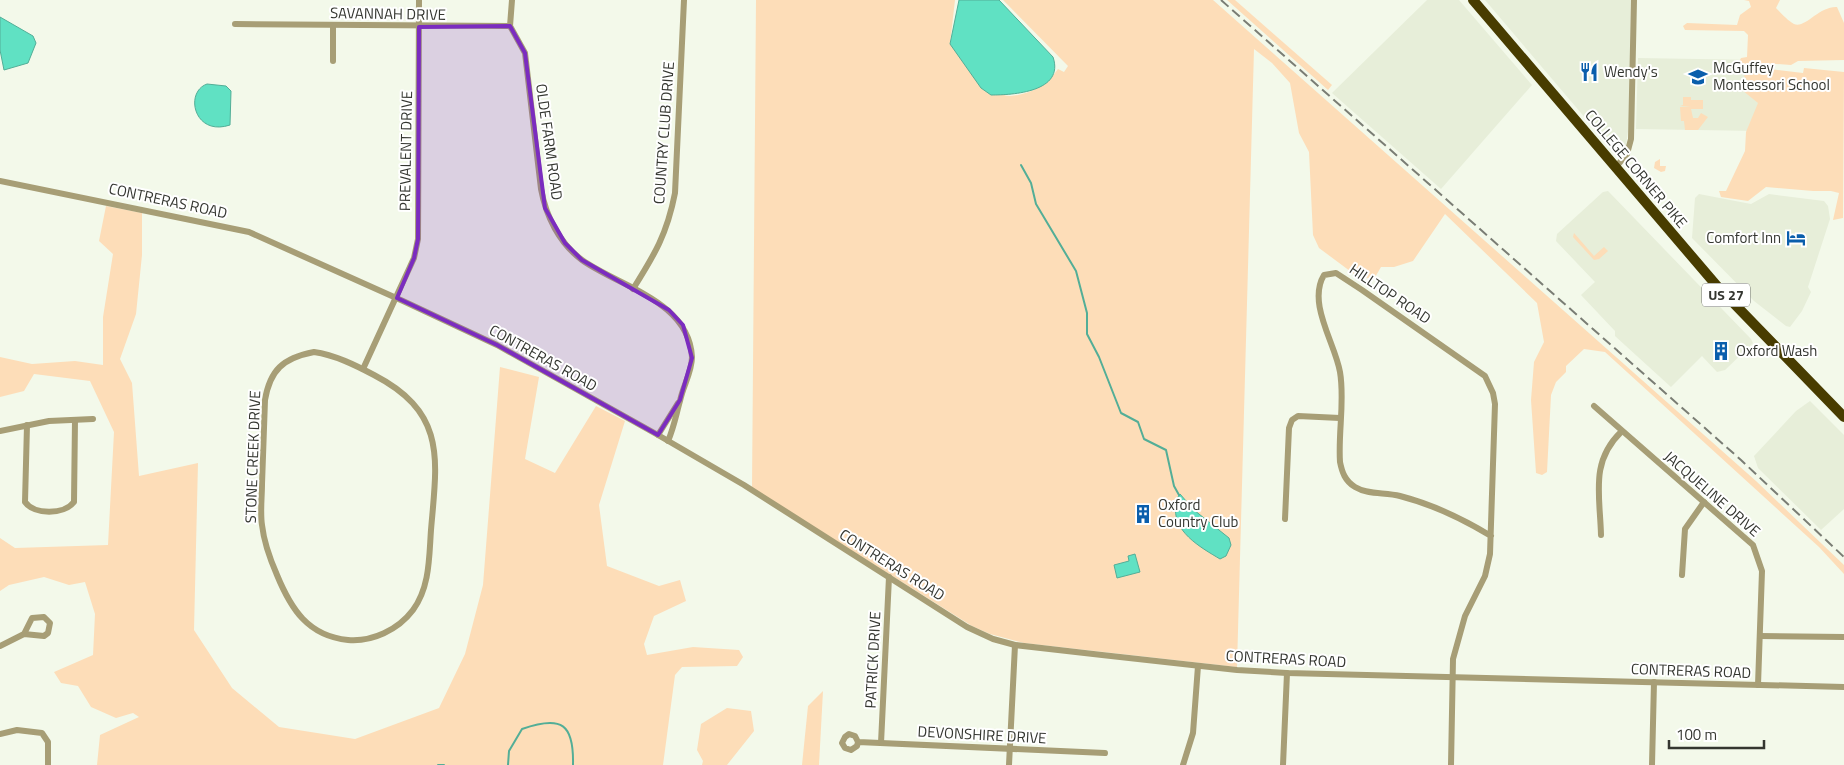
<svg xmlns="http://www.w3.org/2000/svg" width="1844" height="765" viewBox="0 0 1844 765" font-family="'Titillium Web',sans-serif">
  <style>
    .built { fill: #e7eed9 }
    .green { fill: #fdddb8 }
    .water { fill: #60e1c3; stroke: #53ae97 }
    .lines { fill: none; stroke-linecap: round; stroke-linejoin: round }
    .stream { stroke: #53ae97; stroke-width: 2 }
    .minor { stroke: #a79e76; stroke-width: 6 }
    .highway { stroke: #483c00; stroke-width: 10 }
    .rail { stroke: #7a7d74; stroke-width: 2; stroke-dasharray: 10 5; stroke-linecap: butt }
    .marked { fill: #7b2cbf; fill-opacity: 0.2; stroke: #7b2cbf; stroke-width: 4; stroke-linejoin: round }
    .labels { text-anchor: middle; stroke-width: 4; stroke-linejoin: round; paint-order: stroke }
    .shield { fill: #fff; stroke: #71726e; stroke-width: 1 }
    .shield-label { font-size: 14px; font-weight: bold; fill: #343630 }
    .street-label { font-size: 15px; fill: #343630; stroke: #fff }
    .poi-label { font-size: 15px; fill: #343630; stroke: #fff; text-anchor: start }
  </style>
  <rect width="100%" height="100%" fill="#f3f9ea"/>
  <g class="built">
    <path d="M1427,0H1459L1532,85L1441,189L1332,93Z"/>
    <path d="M1485,0H1631L1629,124L1626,146L1622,151L1615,153Z"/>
    <path d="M1638,58L1758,60V131L1636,129Z"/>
    <path d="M1608,191L1751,339L1753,343L1725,370L1717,372L1702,356L1671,387L1615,336V331L1581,295L1595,282L1556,241L1557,234L1603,192Z"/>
    <path d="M1699,194L1751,204L1769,194L1824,201L1828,206L1830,219L1808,287L1811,292L1802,311L1790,327L1786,326L1754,301L1692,238L1695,198Z"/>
    <path d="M1810,401L1844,435V509L1821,530L1758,468L1754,456L1796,411Z"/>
  </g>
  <g class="green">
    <path d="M756,0H955L950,44L994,95C1001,93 1004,96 1010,96C1029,95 1047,85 1058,69L1064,72L1068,66L1003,0H1213L1756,481L1844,565V574L1819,547L1605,352L1584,349L1566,366V372L1556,382L1551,395L1547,472L1542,475L1536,473L1531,400L1534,362L1544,342L1537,303L1445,214L1413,261L1394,267H1381L1374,279L1358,277L1319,248L1313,235L1309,152L1299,133L1290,83L1272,63L1254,49L1237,667L1024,643L990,634L972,626L752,488Z"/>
    <path d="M1227,0H1235L1332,85L1328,90Z"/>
    <path d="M1744,0H1780L1776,8C1781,13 1788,21 1794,24C1805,29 1819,6 1837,7L1844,23V60L1798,61L1791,65L1763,63L1759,66L1760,68L1803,73L1804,68L1844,72L1843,218L1833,220L1839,193L1831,191H1813L1766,187L1748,201L1721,197L1719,191H1726L1745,151L1746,132L1758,103L1742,90V86L1749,83L1744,76L1748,68L1740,67L1738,64L1741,58L1747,57L1748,35L1744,31L1685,30L1683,26L1687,23L1737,25L1740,15L1751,7L1749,1Z"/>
    <path d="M1683,97H1691V100H1703V109H1691L1693,118H1698L1701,113L1708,117L1698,130H1685L1684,121H1681L1680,107H1691L1680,106L1683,105Z"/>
    <path d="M1660,159V166H1666L1665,171L1661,172L1654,168L1655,162Z"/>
    <path d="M106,206L142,213V255L136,314L120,359L132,383L139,476L198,463L194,630L232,688L279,727L355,739L439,708L465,654L483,585L500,367L539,377L525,459L555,473L596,406L625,421L599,505L607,566L659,586L680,580L686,601L654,616L644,644L647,655L693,647L739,650L743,657L737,666L682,667L675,675L663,765H97L100,735L139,717L133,713L116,718L91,707L78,686L61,683L54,672L93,655L95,614L85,582L69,585L44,577L9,585L0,591V538L15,548L108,545L114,432L90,381L34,374L24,391L0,397V357L32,364L75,361L103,365V317L113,254L99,241Z"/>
    <path d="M1574,233L1594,256L1604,247L1608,251L1599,259L1594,260L1573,237Z"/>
    <path d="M823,691L819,765H802L808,706Z"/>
    <path d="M727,708L751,711L754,731L727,765H702L703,761L697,750L701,724Z"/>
  </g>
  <g class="water">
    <path d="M959,0H999L1053,57C1065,92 1013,95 991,95L981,88L950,44Z"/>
    <path d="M0,17L33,36L36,43L28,63L4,70L0,50Z"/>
    <path d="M207,84L226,86L231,91L230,125C194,137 184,92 207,84Z"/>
    <path d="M1180,494L1194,510L1229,538L1231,545L1226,556L1220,559C1200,547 1171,531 1176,504C1177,499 1177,498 1180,494Z"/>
    <path d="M1135,554L1140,572L1117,578L1114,565L1129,561L1128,556Z"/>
  </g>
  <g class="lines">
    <g class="stream">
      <path d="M1021,165L1031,183L1036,204L1076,271L1087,313V334L1099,357L1121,413L1138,422L1144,439L1166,450L1174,486L1179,495"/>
      <path d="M438,765H444"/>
      <path d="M508,765L509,751L522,729C562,715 574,724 573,765"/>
    </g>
    <g class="minor">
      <path d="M512,0L510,26L525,53L541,189C546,216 559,243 582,260C620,287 689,301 692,357C692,372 683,386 680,401C676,415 674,427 668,441"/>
      <path d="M235,24L510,26"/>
      <path d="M333,26V61"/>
      <path d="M1615,168L1627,154L1631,139L1634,0"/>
      <path d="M0,181L249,232L403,301L497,345L658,435L744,485L967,627L993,639L1015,645L1102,655L1237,670L1287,673L1844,687"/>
      <path d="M633,289C655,254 667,234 675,193L684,0"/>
      <path d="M314,352C335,355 355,365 374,375C447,413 437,459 431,530C429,557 430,587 413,610C398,630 372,642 348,640C308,636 291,609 277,575C270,559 264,543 262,525C260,512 262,497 262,484C263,456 264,428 265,400C270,370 283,358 314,352Z"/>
      <path d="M363,369L414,258L418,239L419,0"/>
      <path d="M1594,406L1753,545L1762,571L1758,685"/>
      <path d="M27,425L25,502C34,515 64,515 74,502L75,420"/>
      <path d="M0,431L49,421L93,419"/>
      <path d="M658,435L678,403"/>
      <path d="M1285,519L1289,428L1292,420L1298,416L1340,418"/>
      <path d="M1601,535C1600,495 1590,462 1621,432"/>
      <path d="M1682,575L1685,529L1704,502"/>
      <path d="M1760,636L1844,637"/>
      <path d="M0,646L24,634L32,618L44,617L50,623L48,633L44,636L24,634"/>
      <path d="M0,734L17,730L42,733L48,742V765"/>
      <path d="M858,742L857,746L851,750L845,748L842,743L845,737L849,734L855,736L858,742L1105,753"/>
      <path d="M881,743L889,577"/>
      <path d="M1009,765L1015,645"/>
      <path d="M1183,765L1193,733L1198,666"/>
      <path d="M1283,765L1287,673"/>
      <path d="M1451,765L1453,659L1465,616L1485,576L1490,554L1495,404L1493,393L1485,376L1362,290L1336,273L1324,275C1307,303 1335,343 1340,372C1345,401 1338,432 1340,462C1342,472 1345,481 1355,487C1368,495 1385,492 1400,496C1431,504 1463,519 1491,536"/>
      <path d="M1652,765L1654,682"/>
    </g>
    <path class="highway" d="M1473,0L1717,286L1844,417"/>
    <path class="rail" d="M1221,0L1741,460L1844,557"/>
  </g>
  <path class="marked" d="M510,26L525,53L545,208L565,243L582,260L669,310L683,325L692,358L680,400L658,435L497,345L397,298L414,258L418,239L419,27Z"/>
  <defs>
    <g id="restaurant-bare" transform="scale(1.5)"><path d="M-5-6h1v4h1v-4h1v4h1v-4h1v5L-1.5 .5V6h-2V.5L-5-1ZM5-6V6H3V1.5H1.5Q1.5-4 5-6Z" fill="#0a5eac" stroke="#fff" stroke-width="2.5" paint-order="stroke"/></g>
    <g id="school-bare" transform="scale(1.5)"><path d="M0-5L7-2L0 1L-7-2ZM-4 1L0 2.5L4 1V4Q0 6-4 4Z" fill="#0a5eac" stroke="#fff" stroke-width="2.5" paint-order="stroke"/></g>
    <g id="hotel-bare" transform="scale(1.5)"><path d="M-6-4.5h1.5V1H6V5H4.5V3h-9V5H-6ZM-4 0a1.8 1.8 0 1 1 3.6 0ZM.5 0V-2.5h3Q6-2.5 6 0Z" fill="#0a5eac" stroke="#fff" stroke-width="2.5" paint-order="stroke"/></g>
    <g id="building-bare" transform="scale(1.5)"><path d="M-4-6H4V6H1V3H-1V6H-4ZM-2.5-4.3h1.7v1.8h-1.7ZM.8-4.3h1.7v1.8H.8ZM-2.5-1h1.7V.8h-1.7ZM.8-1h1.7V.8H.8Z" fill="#0a5eac" stroke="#fff" stroke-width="2.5" paint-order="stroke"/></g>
  </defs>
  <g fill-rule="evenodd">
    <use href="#restaurant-bare" x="1589" y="72"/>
    <use href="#school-bare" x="1698" y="77"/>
    <use href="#hotel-bare" x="1796" y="238"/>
    <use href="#building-bare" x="1721" y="351"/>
    <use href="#building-bare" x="1143" y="514"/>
  </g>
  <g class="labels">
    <rect class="shield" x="1702" y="283.5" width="48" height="23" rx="4"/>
    <g class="shield-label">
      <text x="1726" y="300">US 27</text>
    </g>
    <g class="street-label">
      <text transform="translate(388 14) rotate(1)" y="5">SAVANNAH DRIVE</text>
      <text transform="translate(664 133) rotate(-86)" y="5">COUNTRY CLUB DRIVE</text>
      <text transform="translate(549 142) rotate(82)" y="5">OLDE FARM ROAD</text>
      <text transform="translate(406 151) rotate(-89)" y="5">PREVALENT DRIVE</text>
      <text transform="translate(1636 169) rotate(50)" y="5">COLLEGE CORNER PIKE</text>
      <text transform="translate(168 201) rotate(12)" y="5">CONTRERAS ROAD</text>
      <text transform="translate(1390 294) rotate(34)" y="5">HILLTOP ROAD</text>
      <text transform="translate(543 358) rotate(29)" y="5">CONTRERAS ROAD</text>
      <text transform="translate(253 457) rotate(-88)" y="5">STONE CREEK DRIVE</text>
      <text transform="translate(1712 494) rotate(41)" y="5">JACQUELINE DRIVE</text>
      <text transform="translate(892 565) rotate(32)" y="5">CONTRERAS ROAD</text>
      <text transform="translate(1286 659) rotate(3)" y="5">CONTRERAS ROAD</text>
      <text transform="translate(873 660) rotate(-87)" y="5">PATRICK DRIVE</text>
      <text transform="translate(1691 671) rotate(2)" y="5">CONTRERAS ROAD</text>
      <text transform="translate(982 735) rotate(3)" y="5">DEVONSHIRE DRIVE</text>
    </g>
    <g class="poi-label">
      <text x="1713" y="73">McGuffey<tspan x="1713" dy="17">Montessori School</tspan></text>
      <text x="1604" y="77">Wendy's</text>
      <text x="1781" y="243" text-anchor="end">Comfort Inn</text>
      <text x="1736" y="356">Oxford Wash</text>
      <text x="1158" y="510">Oxford<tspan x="1158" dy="17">Country Club</tspan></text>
    </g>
  </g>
  <path d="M1669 740v8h95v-8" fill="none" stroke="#343630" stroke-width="2.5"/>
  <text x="1676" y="740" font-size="15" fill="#343630" stroke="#ffffff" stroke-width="4" paint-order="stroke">100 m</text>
</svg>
